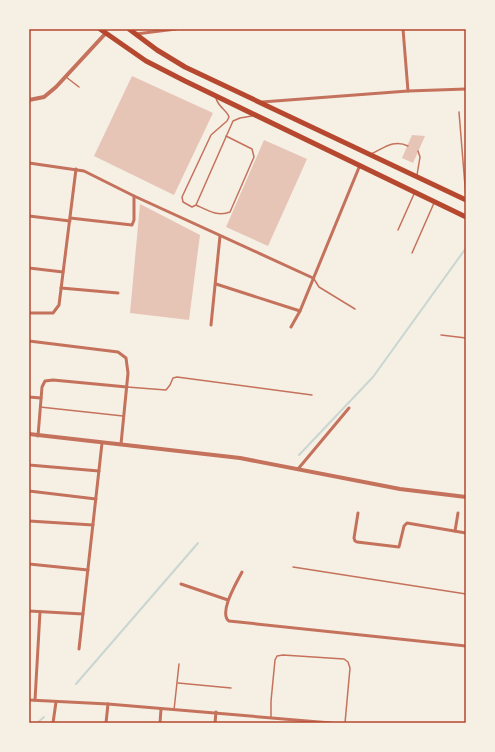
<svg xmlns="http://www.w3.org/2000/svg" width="495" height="752" viewBox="0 0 495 752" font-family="Jost,sans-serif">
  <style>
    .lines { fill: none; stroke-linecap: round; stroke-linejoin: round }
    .stream { stroke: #c9d6d2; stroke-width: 2 }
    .building { fill: #e6c5b7 }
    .service { stroke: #c5725c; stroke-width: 1.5 }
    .minor { stroke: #c5725c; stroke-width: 3 }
    .tertiary { stroke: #c5725c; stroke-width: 4 }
    .primary { stroke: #b5482f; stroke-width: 5 }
    .neatline { fill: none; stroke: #b5482f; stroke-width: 1.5 }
  </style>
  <rect width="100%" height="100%" fill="#f6efe4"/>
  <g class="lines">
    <g class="stream">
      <path d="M299,455L373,377L466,248"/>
      <path d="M76,684L198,543"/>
      <path d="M37,723L44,717"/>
    </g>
  </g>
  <g class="building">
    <path d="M132,76L213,113L174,195L94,156Z"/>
    <path d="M412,135L425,136L413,163L402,158Z"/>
    <path d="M264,140L307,159L268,246L226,227Z"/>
    <path d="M140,204L200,235L189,320L130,313Z"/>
  </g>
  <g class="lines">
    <g class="service">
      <path d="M66,77L79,87"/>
      <path d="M216,98C218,107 227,110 229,117L227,121L211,135L182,197L183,202L192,207L196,205L233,121L240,118L252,116"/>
      <path d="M459,112L466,198"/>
      <path d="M371,154C384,148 394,139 408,146"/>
      <path d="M417,175L420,157L418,151"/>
      <path d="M196,205C207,210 218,217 230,212L254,157L252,149L226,136"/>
      <path d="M398,230L414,194"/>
      <path d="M412,253L434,203"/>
      <path d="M314,279L319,287L355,309"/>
      <path d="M441,335L466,338"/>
      <path d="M127,387L166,390L170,385L173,378L177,377L312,395"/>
      <path d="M40,407L123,416"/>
      <path d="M293,567L466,594"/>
      <path d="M178,683L231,688"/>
      <path d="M174,710L179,664"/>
      <path d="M271,717V701L275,660L277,656L283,655L344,659L348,662L350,668L345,723"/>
    </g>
    <g class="minor">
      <path d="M403,29L408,91"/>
      <path d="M136,34L176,29"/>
      <path d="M262,102L408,91L466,89"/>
      <path d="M29,163L84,171L134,196L313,278"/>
      <path d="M29,216L70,221"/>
      <path d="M70,218L132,225L134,220V196"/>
      <path d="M29,268L63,272"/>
      <path d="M216,284L300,311"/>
      <path d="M61,288L118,293"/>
      <path d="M29,313H53L59,305L76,169"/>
      <path d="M211,325L220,236"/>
      <path d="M291,327L300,311L360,165"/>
      <path d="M29,341L110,351L118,352L126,358L128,373L121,444"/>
      <path d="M29,397L41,398"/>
      <path d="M38,436L42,387L45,381L53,380L127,387"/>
      <path d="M29,465L99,471"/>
      <path d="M298,469L349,408"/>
      <path d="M29,491L96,499"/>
      <path d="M358,513L354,538L355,541L357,542L399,547L404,526L407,523L466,533"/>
      <path d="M29,521L93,525"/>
      <path d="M455,531L458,513"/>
      <path d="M29,564L88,570"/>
      <path d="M242,572C237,582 218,613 229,621L466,646"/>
      <path d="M181,584L228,600"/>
      <path d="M29,611L83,614"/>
      <path d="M79,649L102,443"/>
      <path d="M29,700L108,704L331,723"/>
      <path d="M35,700L40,612"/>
      <path d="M53,723L56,702"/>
      <path d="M106,723L108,704"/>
      <path d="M160,723L161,709"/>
      <path d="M215,723L216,712"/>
    </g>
    <g class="tertiary">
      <path d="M29,100L44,97L56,87L105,34"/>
      <path d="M29,434L240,458L400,489L466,497"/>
    </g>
    <g class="primary">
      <path d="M100,29L146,61L185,81L466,217"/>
      <path d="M129,29L157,50L185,67L466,200"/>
    </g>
  </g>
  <rect width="495" height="752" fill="none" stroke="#f6efe4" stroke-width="60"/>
  <rect x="30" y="30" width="435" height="692" class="neatline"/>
</svg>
